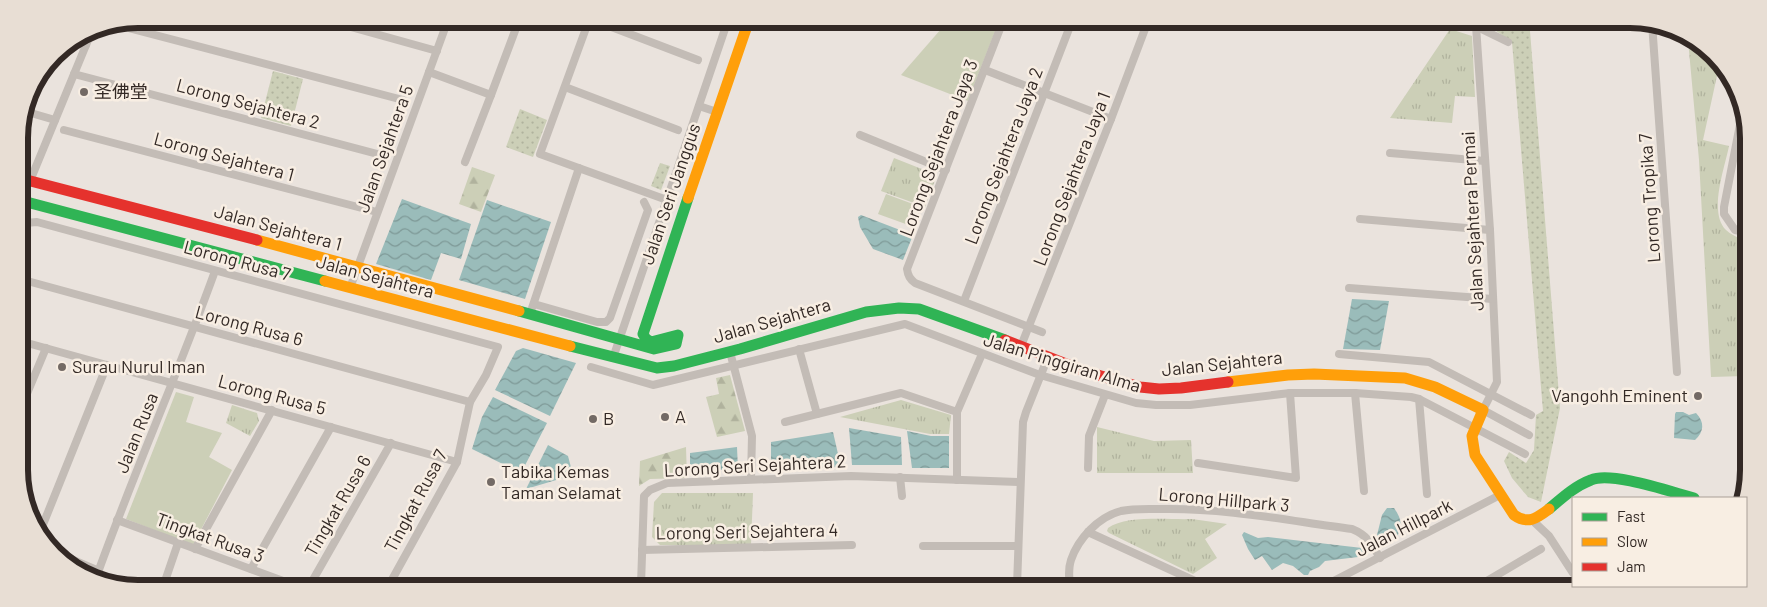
<svg xmlns="http://www.w3.org/2000/svg" width="1767" height="607" viewBox="0 0 1767 607" font-family="Barlow,'Noto Sans SC',sans-serif">
  <style>
    .grass { fill: url(#grass-dots) }
    .forest { fill: url(#forest-firs) }
    .park { fill: url(#park-tufts) }
    .pitch { fill: #cccfb7 }
    .water { fill: url(#water-waves) }
    .lines { fill: none; stroke-linecap: round; stroke-linejoin: round }
    .street { stroke: #c3bcb6; stroke-width: 8 }
    .fast { stroke: #30b455; stroke-width: 11 }
    .slow { stroke: #ff9f0a; stroke-width: 11 }
    .jam { stroke: #e5322d; stroke-width: 11 }
    .poi-dot { fill: #736a65; stroke: #f8eee3; stroke-width: 2 }
    .labels { text-anchor: middle; stroke-width: 5; stroke-linejoin: round; paint-order: stroke }
    .poi-label { font-size: 18px; fill: #332925; stroke: #f8eee3; text-anchor: start }
    .street-label { font-size: 18px; fill: #332925; stroke: #f8eee3 }
    .rim { fill: none; stroke: #332925; stroke-width: 6 }
  </style>
  <defs>
    <pattern id="grass-dots" width="8" height="8" patternUnits="userSpaceOnUse" patternTransform="scale(1.25)"><rect width="8" height="8" fill="#cccfb7"/><path d="M2 2h.1M6 6h.1" fill="none" stroke="#b0b29d" stroke-width="1.8" stroke-linecap="round"/></pattern>
    <pattern id="forest-firs" width="22" height="20" patternUnits="userSpaceOnUse" patternTransform="scale(1.25)"><rect width="22" height="20" fill="#cccfb7"/><path d="M5 1l3.5 6h-7zM16 11l3.5 6h-7z" fill="#b0b29d"/></pattern>
    <pattern id="park-tufts" width="24" height="20" patternUnits="userSpaceOnUse" patternTransform="scale(1.25)"><rect width="24" height="20" fill="#cccfb7"/><path d="M3 7l-1-3M5 7V3M7 7l1-3M15 17l-1-3M17 17v-4M19 17l1-3" fill="none" stroke="#b0b29d"/></pattern>
    <pattern id="water-waves" width="16" height="10" patternUnits="userSpaceOnUse" patternTransform="scale(1.25)"><rect width="16" height="10" fill="#9abcba"/><path d="M0 5q4-4 8 0t8 0" fill="none" stroke="#7e9997"/></pattern>
  </defs>
  <rect width="100%" height="100%" fill="#eae3dd"/>
  <g class="grass">
    <path d="M1483,22H1509L1530,31L1560,408L1541,502L1528,497L1512,478L1504,461L1509,452L1526,463L1534,450L1536,415L1543,411L1512,42Z"/>
    <path d="M273,71L303,79L291,126L261,118Z"/>
    <path d="M520,109L547,120L533,157L506,147Z"/>
    <path d="M660,163L670,166L661,190L651,186Z"/>
  </g>
  <g class="forest">
    <path d="M472,167L495,175L481,212L459,204Z"/>
    <path d="M730,375L745,431L717,437L706,397L719,394L716,378Z"/>
    <path d="M686,447L687,478L650,479L639,486L640,461Z"/>
  </g>
  <g class="park">
    <path d="M1450,29L1472,36L1475,97L1455,96L1452,123L1390,118Z"/>
    <path d="M1688,40L1718,59L1720,62L1703,140L1729,146C1725,167 1708,213 1726,230C1730,234 1736,236 1740,239L1745,376L1711,377L1699,160Z"/>
    <path d="M894,158L937,175L925,207L881,191Z"/>
    <path d="M901,400L951,415L949,434H930L840,417Z"/>
    <path d="M232,405L257,413L259,421L250,436L226,423Z"/>
    <path d="M1097,427L1154,441L1191,440L1193,473H1097Z"/>
    <path d="M662,493H753L751,545H660L652,537L654,502Z"/>
    <path d="M1192,519L1227,524L1205,539L1217,558L1193,574L1109,533L1107,531L1108,528C1126,515 1169,520 1192,519Z"/>
  </g>
  <g class="pitch">
    <path d="M948,21H999L968,101L901,75Z"/>
    <path d="M886,194L921,207L914,227L878,214Z"/>
    <path d="M176,392L194,397L186,422L222,433L209,457L232,470L193,545L126,519Z"/>
  </g>
  <g class="water">
    <path d="M402,199L471,224L461,259L441,253L431,280L376,264Z"/>
    <path d="M487,200L551,222L525,299L459,280Z"/>
    <path d="M861,215L913,235L903,260L873,249L860,227L858,217Z"/>
    <path d="M1352,299L1389,301L1380,350L1343,349Z"/>
    <path d="M523,348L576,363L550,416L495,390L516,351Z"/>
    <path d="M493,397L547,423L521,473L472,449L482,417Z"/>
    <path d="M1676,412H1683L1689,415L1696,413C1705,422 1704,432 1695,440L1674,438L1675,414Z"/>
    <path d="M849,428L901,437L902,465H852Z"/>
    <path d="M907,431L931,436H949V468H912Z"/>
    <path d="M833,432L841,467L771,470V442Z"/>
    <path d="M548,445L568,456L573,475L526,489Z"/>
    <path d="M737,447L738,470H690V453Z"/>
    <path d="M1387,508H1394C1403,520 1403,530 1393,542L1383,544L1377,535L1382,515Z"/>
    <path d="M1244,532L1258,538L1268,537L1362,548L1366,556L1325,561L1319,567L1310,571L1308,575H1304L1293,566L1283,563L1272,570L1262,556L1255,560L1248,549L1242,535Z"/>
  </g>
  <g class="lines">
    <g class="street">
      <path d="M322,19L437,51"/>
      <path d="M589,20L540,154L667,200"/>
      <path d="M593,20L698,60"/>
      <path d="M1003,21L907,269C908,276 910,279 915,283L1042,332"/>
      <path d="M1467,22L1508,42"/>
      <path d="M1652,23L1677,372"/>
      <path d="M113,24L403,100"/>
      <path d="M1476,26L1490,230L1497,382L1483,410L1529,435"/>
      <path d="M75,39L86,45"/>
      <path d="M985,70L1111,119"/>
      <path d="M429,72L491,95L519,20"/>
      <path d="M74,74L385,156"/>
      <path d="M565,87L678,130"/>
      <path d="M699,106L717,112"/>
      <path d="M1743,109L1724,207V214L1735,230L1745,232"/>
      <path d="M24,111L55,120"/>
      <path d="M64,130L377,212"/>
      <path d="M860,135L946,170"/>
      <path d="M1390,153L1485,161"/>
      <path d="M465,162L491,95"/>
      <path d="M30,181L93,28"/>
      <path d="M1360,219L1490,230"/>
      <path d="M20,228L25,223L37,222L498,347L486,375L470,402L457,462L389,585"/>
      <path d="M20,279L470,402"/>
      <path d="M350,288L448,20"/>
      <path d="M1349,288L1493,299"/>
      <path d="M964,301L1072,21"/>
      <path d="M534,304L597,322H606L610,318L648,210L644,202"/>
      <path d="M532,308L579,168"/>
      <path d="M20,341L457,462"/>
      <path d="M1021,346L1111,119L1148,21"/>
      <path d="M799,349L817,414"/>
      <path d="M730,352L752,436L751,479"/>
      <path d="M1339,354L1429,362L1531,415"/>
      <path d="M613,358L728,20"/>
      <path d="M591,367L653,385L905,324L1040,375L1136,403L1156,405H1190L1290,393H1355L1411,397L1419,399L1525,454"/>
      <path d="M1355,393L1364,491"/>
      <path d="M1419,399L1427,494"/>
      <path d="M21,408L46,348"/>
      <path d="M785,422L901,393L957,412"/>
      <path d="M1198,463L1296,478L1290,393"/>
      <path d="M1088,468L1089,436L1105,395"/>
      <path d="M900,477L902,496"/>
      <path d="M957,480V412L982,354"/>
      <path d="M117,520L294,585"/>
      <path d="M1532,520L1549,536L1573,573"/>
      <path d="M40,532L107,365"/>
      <path d="M1088,532L1208,587"/>
      <path d="M923,546H1018"/>
      <path d="M195,549L272,410"/>
      <path d="M642,550L852,545"/>
      <path d="M59,554L99,571"/>
      <path d="M251,569L331,427"/>
      <path d="M96,578C133,474 178,374 215,271"/>
      <path d="M164,584L178,543"/>
      <path d="M310,585L391,443"/>
      <path d="M641,585L644,496L650,490L667,483L851,476L1020,482"/>
      <path d="M1017,586L1023,422L1026,412L1048,357"/>
      <path d="M1581,586L1582,588"/>
      <path d="M1070,587C1069,578 1068,569 1071,560C1078,539 1098,517 1121,511C1134,508 1149,509 1163,509C1226,508 1290,521 1352,529C1367,535 1372,544 1380,558"/>
      <path d="M1322,587L1500,495"/>
      <path d="M1475,588L1541,549"/>
    </g>
    <g class="fast">
      <path d="M19,200L325,281"/>
      <path d="M519,311L654,349L676,344L678,335L651,342L646,339L643,334L688,198"/>
      <path d="M570,346L657,368L674,366L740,349L866,312L899,308L919,309L1005,340"/>
      <path d="M1549,509C1562,498 1575,486 1591,480C1611,471 1671,492 1694,498"/>
    </g>
    <g class="slow">
      <path d="M688,198L749,20"/>
      <path d="M257,240L519,311"/>
      <path d="M325,281L570,346"/>
      <path d="M1228,382L1288,375L1314,374L1405,378L1435,387L1483,410L1472,436L1475,455L1514,515C1528,525 1537,518 1549,509"/>
    </g>
    <g class="jam">
      <path d="M19,178L257,240"/>
      <path d="M1005,340L1087,372L1140,387L1159,389L1181,388L1228,382"/>
    </g>
  </g>
  <g class="poi-dot">
    <circle cx="84" cy="92" r="5"/>
    <circle cx="62" cy="367" r="5"/>
    <circle cx="1698" cy="396" r="5"/>
    <circle cx="665" cy="417" r="5"/>
    <circle cx="593" cy="419" r="5"/>
    <circle cx="491" cy="482" r="5"/>
  </g>
  <g class="labels">
    <g class="poi-label">
      <text x="94" y="98">圣佛堂</text>
      <text x="72" y="373">Surau Nurul Iman</text>
      <text x="1688" y="402" text-anchor="end">Vangohh Eminent</text>
      <text x="675" y="423">A</text>
      <text x="603" y="425">B</text>
      <text x="501" y="478">Tabika Kemas<tspan x="501" dy="21">Taman Selamat</tspan></text>
    </g>
    <g class="street-label">
      <text transform="translate(248 104) rotate(15)" y="6">Lorong Sejahtera 2</text>
      <text transform="translate(939 148) rotate(-69)" y="6">Lorong Sejahtera Jaya 3</text>
      <text transform="translate(385 149) rotate(-70)" y="6">Jalan Sejahtera 5</text>
      <text transform="translate(1004 156) rotate(-69)" y="6">Lorong Sejahtera Jaya 2</text>
      <text transform="translate(224 157) rotate(15)" y="6">Lorong Sejahtera 1</text>
      <text transform="translate(1072 179) rotate(-69)" y="6">Lorong Sejahtera Jaya 1</text>
      <text transform="translate(671 194) rotate(-71)" y="6">Jalan Seri Janggus</text>
      <text transform="translate(1650 198) rotate(-94)" y="6">Lorong Tropika 7</text>
      <text transform="translate(1473 221) rotate(-93)" y="6">Jalan Sejahtera Permai</text>
      <text transform="translate(278 228) rotate(15)" y="6">Jalan Sejahtera 1</text>
      <text transform="translate(237 261) rotate(15)" y="6">Lorong Rusa 7</text>
      <text transform="translate(375 277) rotate(15)" y="6">Jalan Sejahtera</text>
      <text transform="translate(772 321) rotate(-16)" y="6">Jalan Sejahtera</text>
      <text transform="translate(249 326) rotate(15)" y="6">Lorong Rusa 6</text>
      <text transform="translate(1062 363) rotate(17)" y="6">Jalan Pinggiran Alma</text>
      <text transform="translate(1222 364) rotate(-6)" y="6">Jalan Sejahtera</text>
      <text transform="translate(272 395) rotate(15)" y="6">Lorong Rusa 5</text>
      <text transform="translate(137 433) rotate(-68)" y="6">Jalan Rusa</text>
      <text transform="translate(755 466) rotate(-3)" y="6">Lorong Seri Sejahtera 2</text>
      <text transform="translate(1224 500) rotate(5)" y="6">Lorong Hillpark 3</text>
      <text transform="translate(416 501) rotate(-62)" y="6">Tingkat Rusa 7</text>
      <text transform="translate(338 506) rotate(-60)" y="6">Tingkat Rusa 6</text>
      <text transform="translate(1404 528) rotate(-27)" y="6">Jalan Hillpark</text>
      <text transform="translate(747 532) rotate(-1)" y="6">Lorong Seri Sejahtera 4</text>
      <text transform="translate(210 538) rotate(20)" y="6">Tingkat Rusa 3</text>
    </g>
  </g>
  <path d="M0 0H1767V607H0ZM138 28H1630A110 110 0 0 1 1740 138V470A110 110 0 0 1 1630 580H138A110 110 0 0 1 28 470V138A110 110 0 0 1 138 28Z" fill="#e8ded4" fill-rule="evenodd"/>
  <path class="rim" d="M138 28H1630A110 110 0 0 1 1740 138V470A110 110 0 0 1 1630 580H138A110 110 0 0 1 28 470V138A110 110 0 0 1 138 28Z"/>
  <rect x="1572" y="497" width="175" height="90" fill="#f8eee3" stroke="#a99f97"/>
  <rect x="1582" y="513" width="25" height="8" fill="#30b455" stroke="#a99f97"/>
  <text x="1617" y="522" font-size="15" fill="#332925">Fast</text>
  <rect x="1582" y="538" width="25" height="8" fill="#ff9f0a" stroke="#a99f97"/>
  <text x="1617" y="547" font-size="15" fill="#332925">Slow</text>
  <rect x="1582" y="563" width="25" height="8" fill="#e5322d" stroke="#a99f97"/>
  <text x="1617" y="572" font-size="15" fill="#332925">Jam</text>
</svg>
